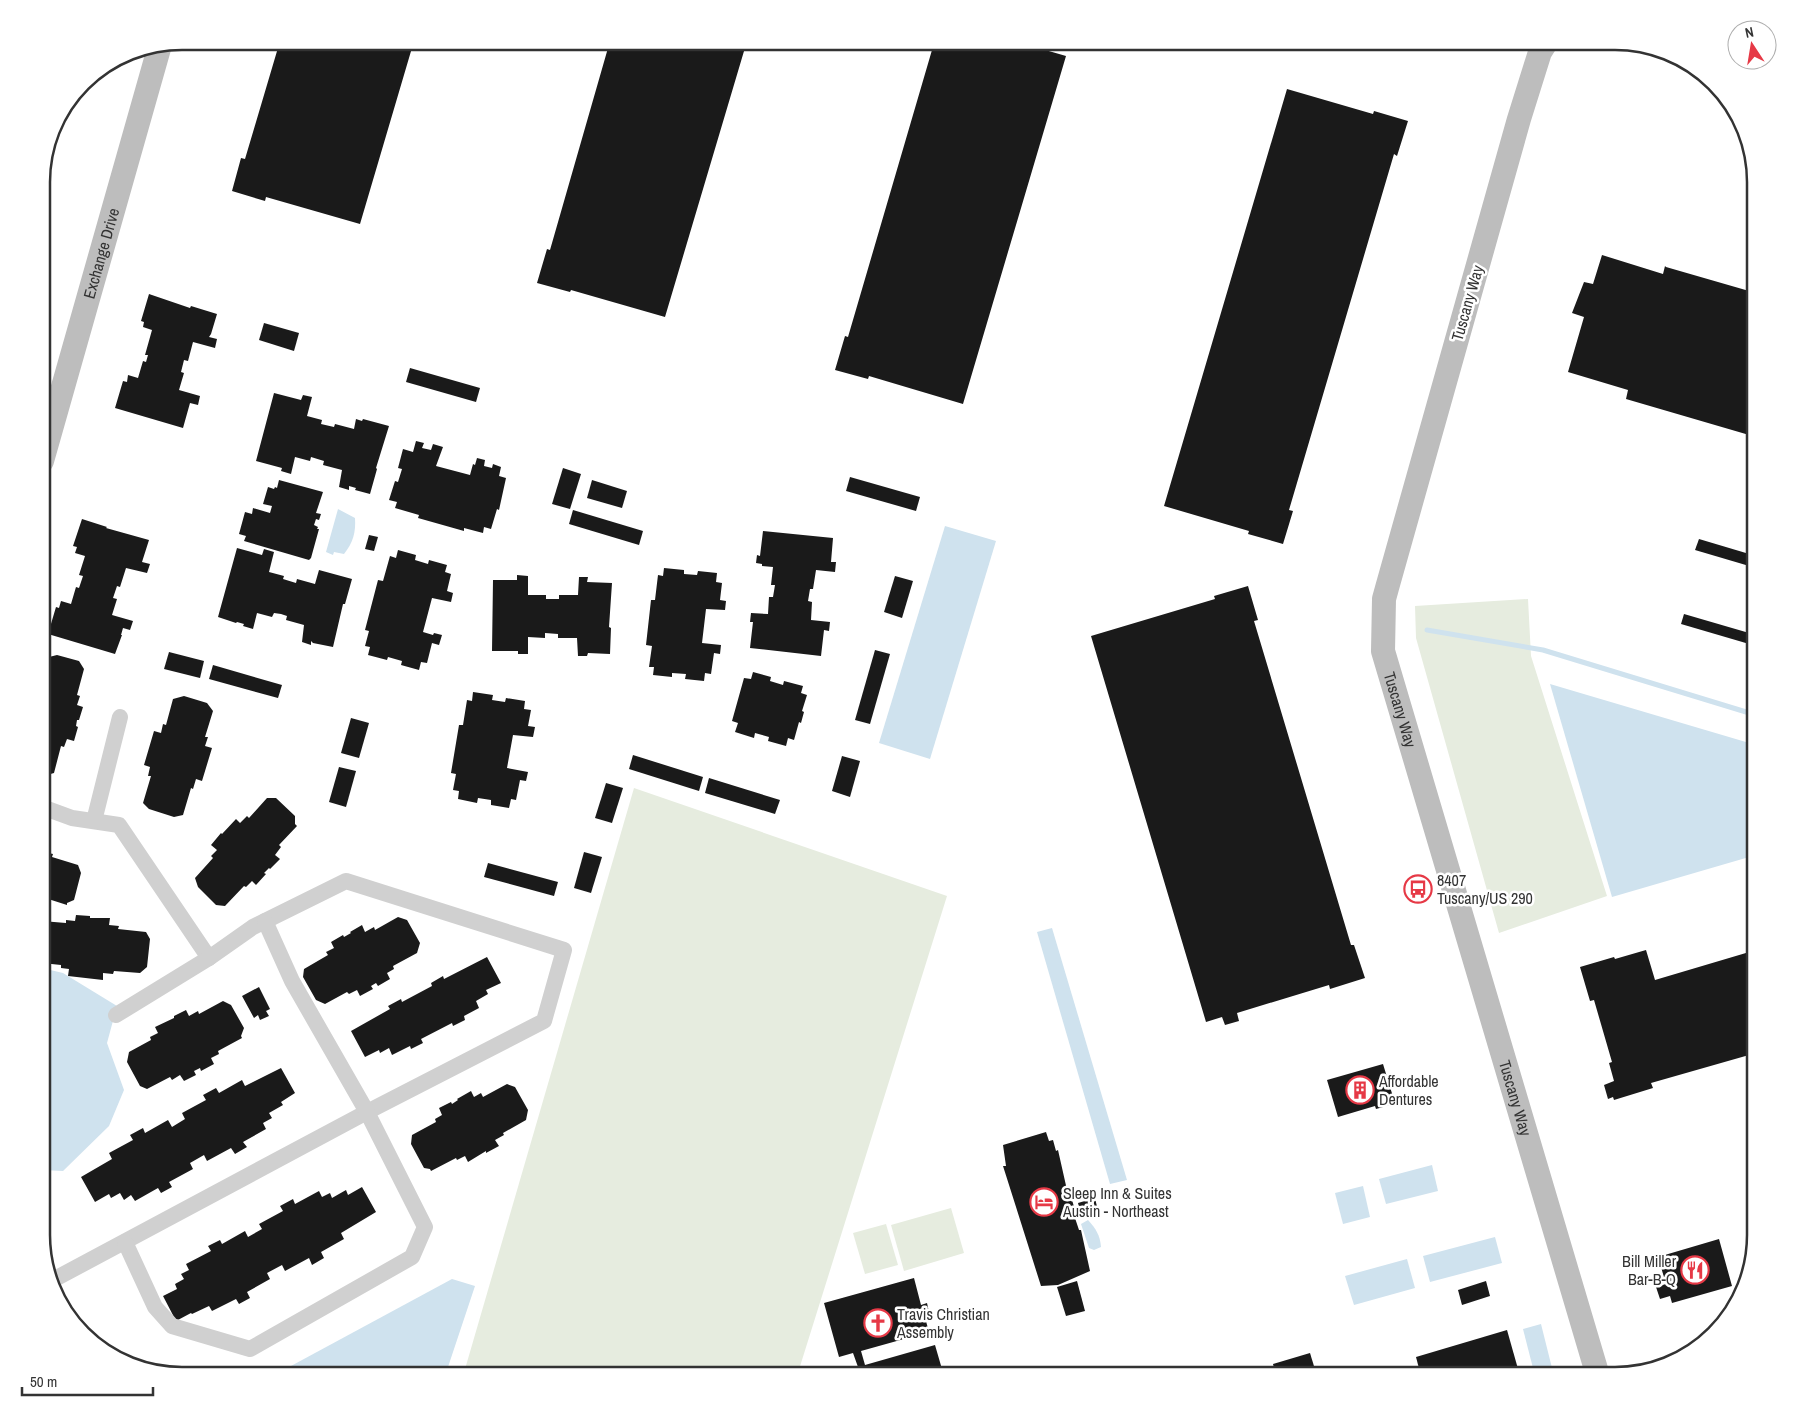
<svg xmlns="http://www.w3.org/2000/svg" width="1797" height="1417" viewBox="0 0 1797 1417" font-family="'Archivo Narrow',sans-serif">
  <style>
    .green { fill: #e6ecdf }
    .water { fill: #cfe2ee }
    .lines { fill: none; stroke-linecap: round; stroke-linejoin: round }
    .stream { stroke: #cfe2ee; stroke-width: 5 }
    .building { fill: #1a1a1a }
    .street { stroke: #d0d0d0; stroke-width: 16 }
    .secondary { stroke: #bdbdbd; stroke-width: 24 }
    .labels { text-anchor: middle; stroke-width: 5; stroke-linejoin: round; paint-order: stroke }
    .street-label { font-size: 16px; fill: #333; stroke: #fff }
    .poi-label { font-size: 16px; fill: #333; stroke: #fff; text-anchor: start }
    .rim { fill: none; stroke: #333; stroke-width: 2.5 }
  </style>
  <rect width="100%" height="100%" fill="#fff"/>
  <g class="green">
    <path d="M1528,599L1531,656L1607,896L1499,933L1416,638L1415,606Z"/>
    <path d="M634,788L947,896L797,1376H463Z"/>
    <path d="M951,1208L964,1253L904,1271L891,1225Z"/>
    <path d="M886,1224L898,1265L865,1274L853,1233Z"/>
  </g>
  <g class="water">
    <path d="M338,509L355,518C356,532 353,543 344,554L334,552L333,555L326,552Z"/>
    <path d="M945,526L996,541L930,759L879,743Z"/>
    <path d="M1550,684L1756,745V855L1612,897Z"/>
    <path d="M1052,928L1127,1180L1110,1184L1037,932Z"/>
    <path d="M42,968L63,973L117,1006L107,1043L124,1090L109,1126L63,1171L42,1170Z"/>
    <path d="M1432,1165L1438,1191L1386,1204L1379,1179Z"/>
    <path d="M1363,1186L1370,1217L1343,1224L1335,1193Z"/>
    <path d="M1088,1220C1096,1229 1100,1235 1101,1247L1094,1250L1089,1248L1081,1224Z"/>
    <path d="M1495,1237L1502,1263L1430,1282L1423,1256Z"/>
    <path d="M1407,1259L1415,1288L1354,1305L1345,1276Z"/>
    <path d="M452,1279L475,1286L445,1376H278V1373Z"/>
    <path d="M1541,1324L1554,1376H1535L1523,1329Z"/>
  </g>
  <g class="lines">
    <path class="stream" d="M1427,630L1543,650L1756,715"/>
  </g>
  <g class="building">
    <path d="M280,41H414L360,224L266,197L265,201L232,191L241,158L245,159Z"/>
    <path d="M610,41H747L665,317L571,290L570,292L537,283L547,249L550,250Z"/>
    <path d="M931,41H1014L1066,56L963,404L869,376L868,379L835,370L845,336L848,337L932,50L929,49Z"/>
    <path d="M1287,89L1373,114L1374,111L1408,121L1397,156L1394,154L1289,510L1293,511L1283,544L1248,534L1249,531L1164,506Z"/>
    <path d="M1602,255L1663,274L1665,266L1666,267L1756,293V437L1626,399L1628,390L1568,372L1584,317L1572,313L1584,282L1593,284Z"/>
    <path d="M149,294L190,308L191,306L217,314L211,334L209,337L217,339L215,348L193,342L188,361L184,360L181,372L184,373L179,390L200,396L198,405L190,403L183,428L115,408L123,381L127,382L128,375L138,378L143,361L146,362L148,355H145L152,330L143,327L144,322L141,321Z"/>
    <path d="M264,323L299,333L294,351L259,340Z"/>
    <path d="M410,368L480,388L476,402L406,382Z"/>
    <path d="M274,393L301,400L303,395L312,397L307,416L322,420L321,424L334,427L335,424L354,429L356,419L362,421L363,419L389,426L376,468L377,469L370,494L355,490L356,488L349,486V490L339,487L342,470L323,465L324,461L311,457L310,461L295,457L291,474L281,471L282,468L256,461Z"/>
    <path d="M416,441L424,443L422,448L431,450L433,444L443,447L436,466L470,475L473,464L475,465L477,458L485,460L484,466L492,468L493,464L501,467L499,476L506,478L499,510L497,509L491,529L484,527L483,533L464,528V531L418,518L419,515L395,508L397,502L389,500L395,481L398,482L402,469L398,468L403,449L413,452Z"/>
    <path d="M563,468L581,474L570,509L552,504Z"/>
    <path d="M850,477L920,497L916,511L846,491Z"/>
    <path d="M279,480L323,492L316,513L321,514L319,520L316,519L314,525L318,527L317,529H319L311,558L309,560L244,541L246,536L239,534L245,512L252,514L253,508L270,513L272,506L263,504L268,487L274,489L275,487L277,488Z"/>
    <path d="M592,480L627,491L622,508L587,498Z"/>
    <path d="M573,510L643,531L639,545L569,524Z"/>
    <path d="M82,519L107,527L106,528L149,540L142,562L150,564L147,573L126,568L120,587L117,586L113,598L117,599L112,615L133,621L130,630L123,628L121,635H122L115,654L48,634L56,607L59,608L61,601L71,604L76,587L79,588L83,576L79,575L85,556L75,553L77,547L73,546Z"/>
    <path d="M763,531L833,538L831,562H836L835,572L816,570L813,589H810L808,601L812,602L811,620L830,622L829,631L824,630L821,656L750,648L753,622H750L751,613L768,614L769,597H773L775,585H771L773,567L762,566V564L756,563L757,555L760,556Z"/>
    <path d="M369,535L378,537L374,551L365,549Z"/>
    <path d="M1699,539L1756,556V568L1695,550Z"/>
    <path d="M237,548L262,555L264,549L274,552L269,572L284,576L283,579L296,583L297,579L315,584L319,570L352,579L345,604H343L333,647L313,643L311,641V645L302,642L304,625L286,620L287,616L281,614L274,613L272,617L257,613L253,629L243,626L244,624L237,622L236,623L218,617Z"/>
    <path d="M398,550L416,555L415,560L428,564L429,560L447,565L445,572L451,574L447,591L453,593L451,602L432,598L423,632L433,635L434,633L442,635L439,645L432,643L427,663L421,662L419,670L401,665L402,661L388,657L387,660L368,655L370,647L365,646L369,631L365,630L378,580L383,581L390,556L396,558Z"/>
    <path d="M664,568L684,570V574L697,575L698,571L717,573L716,582L722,583L720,600L726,601L725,610L706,609L702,643L721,645L720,654L714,653L711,674L705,673L704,681L685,679L686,674L672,673V677L653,675L654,667H649L652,646L646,645L651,600H655L658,575L663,576Z"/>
    <path d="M517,575L528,576V595H546V599H559V595H578L579,577H588L587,582L612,583L609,627L611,628L610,654L588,653L587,656H578L577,638H558V634L545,633V638L528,637V654H518V651H492L493,580H517Z"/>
    <path d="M895,576L913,581L902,618L884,612Z"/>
    <path d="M1248,586L1258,620L1254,621L1351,945H1354L1365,978L1330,989L1329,985L1237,1013L1239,1021L1225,1025L1222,1017L1206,1022L1091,636L1215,599L1214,596Z"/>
    <path d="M1684,614L1756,635V646L1681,624Z"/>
    <path d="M875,650L890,654L870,724L855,720Z"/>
    <path d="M169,652L204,661L200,678L164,669Z"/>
    <path d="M57,655L79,661L84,669L77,695L80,696L77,705L83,707L79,720H77L76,726L78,727L74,741L67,739L64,747L61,746L54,773L47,775L42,774V670L45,658Z"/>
    <path d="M213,665L282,685L278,698L209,679Z"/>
    <path d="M753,672L771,677L770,681L783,685L784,681L803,686L801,693L807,695L802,711L804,712L801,723L799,722L794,740L788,738L786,746L768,741L769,737L755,733L754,738L735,732L738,723L732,721L744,678L751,679Z"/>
    <path d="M473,692L493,695L492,700L505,702L506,698L525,701L524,709L531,710L528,726L535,727L533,737L513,735L507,768L528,772L526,781L520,780L516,800L511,799L509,808L491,805V800L478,798L477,803L458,799L459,791L453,790L456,774L451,773L459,725H463L467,700L472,701Z"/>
    <path d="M184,696L207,703L213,711L205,737H208L205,746L212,748L202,781L196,779L193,789L191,788L183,815L174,817L149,809L143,803L151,776H148L150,767L144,765L154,731L161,733L163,724L166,725L173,699Z"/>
    <path d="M351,718L369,723L359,758L341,753Z"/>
    <path d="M633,755L703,777L699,791L629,769Z"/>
    <path d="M842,756L860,761L850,797L832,791Z"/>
    <path d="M339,767L356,771L346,807L329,802Z"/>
    <path d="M709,778L780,800L775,814L705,793Z"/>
    <path d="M606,783L623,788L612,823L595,818Z"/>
    <path d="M267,798H276L295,816V824L297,826L279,845L281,847L275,855L280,859L270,869L269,868L264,873L266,874L256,885L252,881L246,887L244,886L225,906L216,905L198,887L195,878L213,858L211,856L217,850L211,845L221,833L222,834L236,819L240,823L247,816L249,818Z"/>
    <path d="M42,844L47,845L44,852L53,854L52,857L78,865L81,873L74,900L67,903V905L42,897Z"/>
    <path d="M584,852L602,857L591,893L574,888Z"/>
    <path d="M488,863L558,882L554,896L484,877Z"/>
    <path d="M76,915L90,916V918H110L109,925L119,926L118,929L146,932L150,939L147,967L140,973L114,971L113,974L103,973V980L68,976L69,969L61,968V965L42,963V921L66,923V920L75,921Z"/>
    <path d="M398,917L407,920L420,943L417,953L393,966L394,969L387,973L390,979L378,986L376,983L371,986L373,989L360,996L357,990L349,994L347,992L325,1004L316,1000L303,977L304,969L328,955L326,952L334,948L331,942L343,935L344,937L351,933L350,932L362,925L365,932L374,927L375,930Z"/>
    <path d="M1646,950L1655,980L1756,950V1053L1651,1083L1653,1088L1614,1100L1613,1097L1608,1099L1604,1085L1614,1081L1609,1063L1612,1062L1594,1000L1590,1001L1580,967L1614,957L1615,959Z"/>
    <path d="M487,957L501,983L486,990L488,994L476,1001L479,1008L464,1016L465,1020L453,1026L452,1023L421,1039L423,1043L411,1049L410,1046L392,1055L389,1048L380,1053L379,1050L365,1057L351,1031L390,1009L388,1006L401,999L402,1002L432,986L431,983L443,976L444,979Z"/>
    <path d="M259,987L270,1009L266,1011L269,1016L260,1020L258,1015L254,1018L242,996Z"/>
    <path d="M223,1001L231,1005L244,1028L241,1036L242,1038L218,1051L219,1054L211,1058L214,1064L201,1071L200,1068L194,1071L196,1075L184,1081L180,1075L172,1080L170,1077L147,1089L140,1086L127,1062L129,1052L151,1040L150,1037L158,1033L155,1027L174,1018V1016L186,1010L189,1016L198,1011L199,1014Z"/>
    <path d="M1383,1064L1394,1100L1393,1101L1394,1104L1376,1109L1375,1106L1338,1117L1327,1080Z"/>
    <path d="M281,1068L295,1093L281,1102L283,1105L269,1113L272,1118L263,1123L266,1129L243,1142L247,1147L235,1154L231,1148L207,1161L204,1155L190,1163L193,1169L169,1182L172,1187L161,1193L158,1188L135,1201L131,1195L124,1200L120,1193L111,1198L109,1194L95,1202L81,1177L112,1159L109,1153L133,1140L130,1135L143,1128L145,1133L168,1120L172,1127L185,1119L182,1113L206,1100L203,1095L216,1088L219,1093L242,1080L245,1086Z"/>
    <path d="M507,1084L515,1087L528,1110L526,1120L503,1133L504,1135L495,1140L499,1146L486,1153V1151L468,1162L465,1156L457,1160L456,1158L431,1171L430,1169L424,1168L411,1144L412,1135L436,1122L435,1119L442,1115L439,1108L451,1102L452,1104L458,1100L457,1099L471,1091L474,1097L481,1093L483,1097Z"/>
    <path d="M1046,1132L1049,1141L1053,1140L1056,1151L1058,1150L1067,1190L1069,1189L1076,1214L1074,1215L1079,1230H1081L1090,1271L1058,1285L1041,1286L1003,1166H1006L1003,1145Z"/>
    <path d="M362,1187L376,1212L341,1233L344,1239L321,1252L324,1258L312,1265L309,1258L285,1271L282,1265L267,1273L270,1279L247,1292L250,1298L239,1304L236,1299L212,1311L209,1306L192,1314L191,1313L176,1321L163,1296L177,1289L175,1284L184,1279L181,1274L189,1270L186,1264L211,1251L208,1246L220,1240L222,1244L245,1231L248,1237L262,1229L259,1224L283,1211L280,1206L293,1199L295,1204L319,1191L322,1197L330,1193L332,1198L346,1190L348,1195Z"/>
    <path d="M1095,1198L1098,1211L1081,1215L1078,1203Z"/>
    <path d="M1719,1239L1732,1286L1672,1303L1670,1296L1660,1299L1656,1287L1666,1284L1658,1257Z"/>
    <path d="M914,1278L921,1305L927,1303L929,1312L924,1314L929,1332L861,1351L865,1365L935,1345L944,1376H830L858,1367L853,1353L839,1357L824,1303Z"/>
    <path d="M1077,1281L1085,1311L1066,1316L1057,1287Z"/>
    <path d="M1486,1281L1490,1296L1462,1305L1458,1290Z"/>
    <path d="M1507,1330L1520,1376H1421L1416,1357Z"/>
    <path d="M1310,1353L1317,1376H1276L1273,1364Z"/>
  </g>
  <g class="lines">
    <g class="street">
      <path d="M42,807L72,818L119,825L209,958L253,927L346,881L564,950L544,1021L367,1112L51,1281"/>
      <path d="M94,821L120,717"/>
      <path d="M116,1015L209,958"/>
      <path d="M125,1242L155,1307L172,1326L250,1349L412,1257L425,1227L367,1112L292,981L265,921"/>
    </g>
    <g class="secondary">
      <path id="s1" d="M1547,41L1540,52L1519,119L1387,588L1384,599L1383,651L1598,1376"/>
      <path id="s2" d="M42,461L160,45"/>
    </g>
  </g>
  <defs>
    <g id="bus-ring" transform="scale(1.4375)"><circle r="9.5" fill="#fff" stroke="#e63946" stroke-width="1.5"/><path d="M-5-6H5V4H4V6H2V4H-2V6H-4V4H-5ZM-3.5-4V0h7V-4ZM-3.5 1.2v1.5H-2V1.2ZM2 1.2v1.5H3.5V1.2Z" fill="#e63946"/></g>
    <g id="building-ring" transform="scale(1.4375)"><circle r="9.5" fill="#fff" stroke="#e63946" stroke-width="1.5"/><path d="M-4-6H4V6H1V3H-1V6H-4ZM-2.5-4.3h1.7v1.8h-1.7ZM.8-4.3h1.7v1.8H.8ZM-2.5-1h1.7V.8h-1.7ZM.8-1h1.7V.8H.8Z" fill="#e63946"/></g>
    <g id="hotel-ring" transform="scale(1.4375)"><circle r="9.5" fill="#fff" stroke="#e63946" stroke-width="1.5"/><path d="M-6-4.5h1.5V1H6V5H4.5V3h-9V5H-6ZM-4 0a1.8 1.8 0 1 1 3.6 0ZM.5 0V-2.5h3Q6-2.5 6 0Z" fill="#e63946"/></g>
    <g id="restaurant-ring" transform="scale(1.4375)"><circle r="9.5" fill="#fff" stroke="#e63946" stroke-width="1.5"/><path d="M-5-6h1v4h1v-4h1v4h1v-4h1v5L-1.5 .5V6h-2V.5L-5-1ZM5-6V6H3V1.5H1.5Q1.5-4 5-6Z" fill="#e63946"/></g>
    <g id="church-ring" transform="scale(1.4375)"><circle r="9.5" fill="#fff" stroke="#e63946" stroke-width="1.5"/><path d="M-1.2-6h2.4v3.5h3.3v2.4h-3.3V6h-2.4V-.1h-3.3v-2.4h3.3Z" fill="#e63946"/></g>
  </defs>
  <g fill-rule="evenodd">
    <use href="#bus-ring" x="1418" y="889"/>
    <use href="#building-ring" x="1360" y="1090"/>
    <use href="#hotel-ring" x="1044" y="1202"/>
    <use href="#restaurant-ring" x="1695" y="1270"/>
    <use href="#church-ring" x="878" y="1323"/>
  </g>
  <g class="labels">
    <g class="street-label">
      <text dy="6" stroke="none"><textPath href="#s2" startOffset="216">Exchange Drive</textPath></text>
      <text transform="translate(1467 303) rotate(-74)" y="6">Tuscany Way</text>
      <text dy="6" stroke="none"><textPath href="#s1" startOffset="695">Tuscany Way</textPath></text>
      <text dy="6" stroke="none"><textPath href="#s1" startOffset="1100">Tuscany Way</textPath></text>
    </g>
    <g class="poi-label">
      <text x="1437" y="886">8407<tspan x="1437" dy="18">Tuscany/US 290</tspan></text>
      <text x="1379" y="1087">Affordable<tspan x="1379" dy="18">Dentures</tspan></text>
      <text x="1063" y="1199">Sleep Inn &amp; Suites<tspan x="1063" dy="18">Austin - Northeast</tspan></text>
      <text x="1676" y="1267" text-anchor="end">Bill Miller<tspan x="1676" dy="18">Bar-B-Q</tspan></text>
      <text x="897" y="1320">Travis Christian<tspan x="897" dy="18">Assembly</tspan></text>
    </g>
  </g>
  <path d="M0 0H1797V1417H0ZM182 50H1615A132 132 0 0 1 1747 182V1235A132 132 0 0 1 1615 1367H182A132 132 0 0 1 50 1235V182A132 132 0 0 1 182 50Z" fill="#fff" fill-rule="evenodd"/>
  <path class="rim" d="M182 50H1615A132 132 0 0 1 1747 182V1235A132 132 0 0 1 1615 1367H182A132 132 0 0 1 50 1235V182A132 132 0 0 1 182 50Z"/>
  <g transform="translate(1752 45) rotate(348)"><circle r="24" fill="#ffffff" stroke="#adadad"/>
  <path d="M0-4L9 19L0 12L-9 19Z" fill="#e63946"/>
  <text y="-8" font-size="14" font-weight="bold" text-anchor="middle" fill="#333333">N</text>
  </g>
  <path d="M22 1387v8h131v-8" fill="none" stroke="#333333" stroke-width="2.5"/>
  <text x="30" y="1387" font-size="15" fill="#333333" stroke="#ffffff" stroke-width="4" paint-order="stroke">50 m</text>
</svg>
